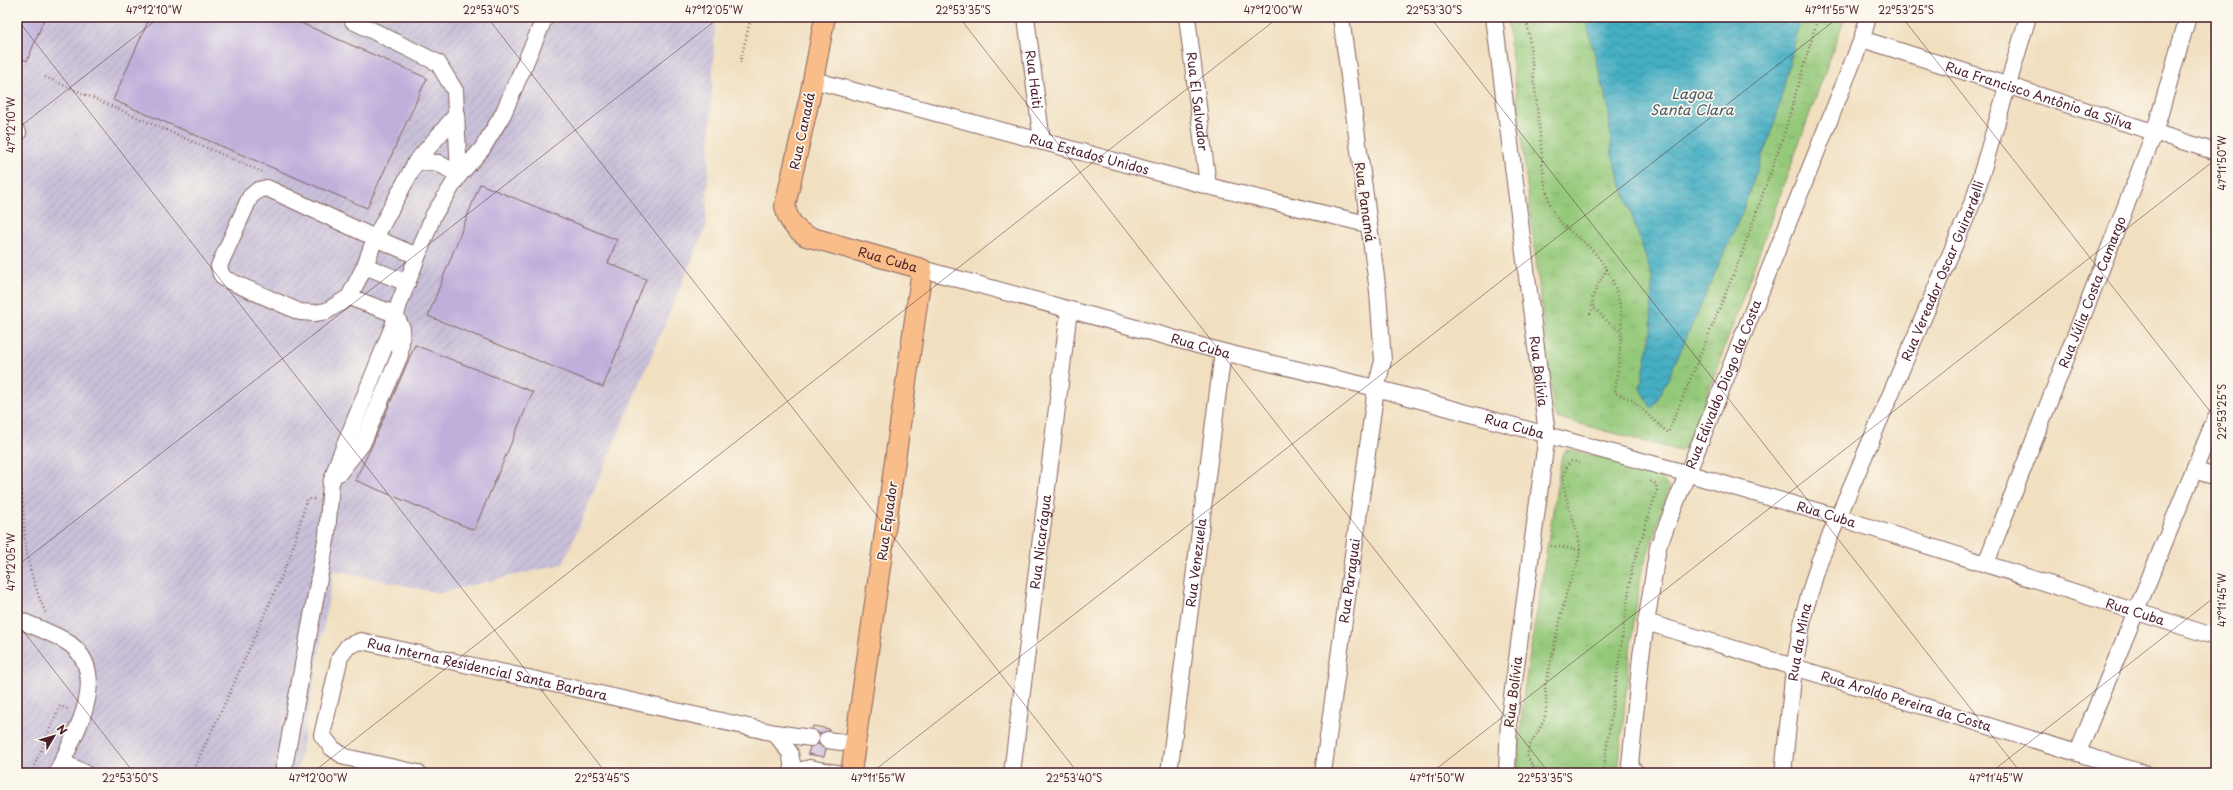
<svg xmlns="http://www.w3.org/2000/svg" width="2233" height="790" viewBox="0 0 2233 790" font-family="'Playpen Sans',sans-serif">
  <style>
    .industrial { fill: url(#industrial-furrows) }
    .grass { fill: url(#grass-tufts); stroke: #707452 }
    .water { fill: url(#water-waves); stroke: #476677 }
    .building { fill: #bfb0db }
    .lines { fill: none; stroke-linecap: round; stroke-linejoin: round }
    .minor-casing { stroke: #84625f; stroke-width: 18 }
    .major-casing { stroke: #84625f; stroke-width: 22 }
    .path { stroke: #84625f; stroke-width: 2.5; stroke-dasharray: 1 3; stroke-linecap: butt }
    .minor { stroke: #fff; stroke-width: 16 }
    .major { stroke: #f8bd88; stroke-width: 20 }
    .ticks { fill: none; stroke: #4a1f2b; stroke-width: 1; stroke-opacity: 0.45 }
    .labels { text-anchor: middle; stroke-width: 3.5; stroke-linejoin: round; paint-order: stroke }
    .street-label { font-size: 13px; fill: #4a1f2b; stroke: #fbf7ec }
    .water-label { font-size: 14px; font-style: italic; fill: #485868; stroke: #fbf7ec }
    .neatline { fill: none; stroke: #4a1f2b; stroke-width: 1.5 }
    .ticks-label { font-size: 10px; text-anchor: middle; fill: #4a1f2b }
  </style>
  <defs>
    <pattern id="industrial-furrows" width="10" height="10" patternUnits="userSpaceOnUse"><rect width="10" height="10" fill="#c8bfd8"/><path d="M-1 1l2-2M0 10L10 0M9 11l2-2" fill="none" stroke="#ada4ba"/></pattern>
    <pattern id="grass-tufts" width="24" height="20" patternUnits="userSpaceOnUse"><rect width="24" height="20" fill="#95c97a"/><path d="M3 7l-1-3M5 7V3M7 7l1-3M15 17l-1-3M17 17v-4M19 17l1-3" fill="none" stroke="#82ac6a"/></pattern>
    <pattern id="water-waves" width="16" height="10" patternUnits="userSpaceOnUse"><rect width="16" height="10" fill="#44aec3"/><path d="M0 5q4-4 8 0t8 0" fill="none" stroke="#3b8d9f"/></pattern>
  </defs>
  <rect width="100%" height="100%" fill="#fbf7ec"/>
  <filter id="ink" filterUnits="userSpaceOnUse"><feTurbulence type="fractalNoise" baseFrequency=".025" numOctaves="2"/><feDisplacementMap in="SourceGraphic" scale="8" xChannelSelector="R" yChannelSelector="G"/><feConvolveMatrix kernelMatrix="1 2 1 2 8 2 1 2 1" color-interpolation-filters="sRGB"/></filter>
  <filter id="wash" filterUnits="userSpaceOnUse"><feTurbulence type="fractalNoise" baseFrequency=".012" numOctaves="4" result="noise"/><feDisplacementMap in="SourceGraphic" scale="16" xChannelSelector="R" yChannelSelector="G"/><feGaussianBlur stdDeviation="0.9" result="paint"/><feColorMatrix in="noise" values="0 0 0 0 0 0 0 0 0 0 0 0 0 0 0 0 0 1.4 0 .05"/><feComposite in="paint" operator="in"/></filter>
  <g filter="url(#wash)">
    <rect width="100%" height="100%" fill="#f1dfc0"/>
    <path class="industrial" d="M17,17H700L715,23L706,227L563,564L439,593L334,570L297,773H17Z"/>
    <g class="grass">
      <path d="M1507,17H1845L1689,445L1680,451L1558,418L1554,412Z"/>
      <path d="M1570,450L1655,470L1669,488L1641,574L1631,642L1618,773H1517L1524,691L1562,455L1565,451Z"/>
    </g>
    <path class="water" d="M1585,17H1801L1776,118L1741,215L1667,381L1652,409L1640,389L1651,334L1652,277L1612,155L1608,106Z"/>
    <g id="blocks">
      <g class="building">
        <path d="M17,17H45L27,61L17,56Z"/>
        <path d="M150,17H287L427,78L367,208L113,100Z"/>
        <path d="M480,184L617,240L608,263L646,279L603,387L428,316Z"/>
        <path d="M415,345L533,392L474,530L355,480L371,448Z"/>
        <path d="M813,726L829,729V731L820,734L812,729Z"/>
        <path d="M818,744L826,749L824,757L808,754L810,747Z"/>
      </g>
    </g>
  </g>
  <g filter="url(#ink)">
    <use href="#blocks" fill-opacity="0" stroke="#84625f" stroke-width="1"/>
    <g class="lines">
      <g class="minor-casing">
        <g id="minor">
          <path id="s1" d="M1026,17L1042,142"/>
          <path id="s2" d="M1187,17L1208,186"/>
          <path id="s3" d="M1494,17L1547,434L1509,719L1507,773"/>
          <path d="M353,21L438,63L455,91L459,175"/>
          <path id="s4" d="M1862,39L2216,152"/>
          <path id="s5" d="M813,80L1208,186L1367,224"/>
          <path d="M17,132L18,133"/>
          <path d="M416,162L438,163L459,175"/>
          <path d="M267,188L375,238L365,266L349,297L327,311L315,313L300,312L225,279L221,274L219,266L250,197L258,190Z"/>
          <path d="M417,256L375,238L416,162L457,114"/>
          <path d="M365,266L407,283"/>
          <path id="s6" d="M922,269L1223,352L1376,388L1689,474L1837,517L2216,637"/>
          <path d="M2194,470L2216,477"/>
          <path d="M339,473L362,444L400,355L402,329L395,314L349,297"/>
          <path id="s7" d="M1986,563L2154,134L2188,17"/>
          <path d="M17,619C34,627 54,633 70,644C112,676 73,736 57,773"/>
          <path id="s8" d="M1646,622L2143,773"/>
          <path d="M775,733L811,738"/>
          <path d="M827,740L856,744"/>
          <path d="M2078,752L2216,417"/>
          <path d="M62,762L85,773"/>
          <path d="M794,772L810,768L837,773"/>
          <path d="M283,773L327,535L331,483L338,462L393,326L399,304L433,216L459,175L482,149L503,114L545,17"/>
          <path id="s9" d="M418,773L345,757L332,748L322,735L340,657L348,646L361,641L775,733L790,753L794,773"/>
          <path id="s10" d="M1012,773L1069,310"/>
          <path id="s11" d="M1169,773L1223,352"/>
          <path id="s12" d="M1323,773L1376,388L1383,361L1378,292L1341,17"/>
          <path id="s13" d="M1636,773L1630,765L1641,656L1658,547L1862,39L1868,17"/>
          <path id="s14" d="M1783,773L1794,669L1804,613L1819,562L1974,199L2028,17"/>
        </g>
      </g>
      <g class="major-casing">
        <g id="major">
          <path id="s15" d="M825,17L810,96L785,206C788,221 794,228 806,236L922,269L851,773"/>
        </g>
      </g>
      <g class="path">
        <path d="M1527,17C1531,56 1536,95 1540,135C1543,161 1542,191 1555,215C1559,224 1583,240 1592,250C1633,296 1621,336 1615,393L1632,400L1668,433L1741,256L1784,134L1818,17"/>
        <path d="M740,63L751,17"/>
        <path d="M45,77L262,172"/>
        <path d="M1607,269L1598,284L1592,299L1593,307L1612,326L1621,331"/>
        <path d="M1590,314L1593,307"/>
        <path d="M17,471C24,495 23,516 25,541C28,566 36,591 46,614"/>
        <path d="M1551,546L1580,550"/>
        <path d="M31,773L60,706L68,709"/>
        <path d="M192,773L231,690L290,557L307,499H315"/>
        <path d="M1539,773C1516,752 1534,743 1543,722C1548,711 1546,698 1545,686C1553,654 1559,622 1567,591C1571,577 1579,565 1580,550C1581,526 1549,479 1572,461L1581,463"/>
        <path d="M1603,773L1632,568L1657,490L1656,484L1650,481"/>
      </g>
      <use href="#minor" class="minor"/>
      <use href="#major" class="major"/>
    </g>
  </g>
  <path class="ticks" d="M487,17L1078,773M959,17L1549,773M1430,17L2021,773M1902,17L2216,419M17,19L606,773M17,129L160,17M17,566L720,17M17,623L134,773M312,773L1279,17M871,773L1839,17M1431,773L2216,159M1990,773L2216,596"/>
  <g class="labels">
    <g class="street-label">
      <text dy="5" stroke="none"><textPath href="#s1" startOffset="63">Rua Haiti</textPath></text>
      <text dy="5" stroke="none"><textPath href="#s4" startOffset="186">Rua Francisco Antônio da Silva</textPath></text>
      <text dy="5" stroke="none"><textPath href="#s2" startOffset="85">Rua El Salvador</textPath></text>
      <text transform="translate(802 131) rotate(-78)" y="5">Rua Canadá</text>
      <text dy="5" stroke="none"><textPath href="#s5" startOffset="286">Rua Estados Unidos</textPath></text>
      <text transform="translate(1365 202) rotate(82)" y="5">Rua Panamá</text>
      <text dy="5" stroke="none"><textPath href="#s15" startOffset="316">Rua Cuba</textPath></text>
      <text dy="5" stroke="none"><textPath href="#s14" startOffset="531">Rua Vereador Oscar Guirardelli</textPath></text>
      <text dy="5" stroke="none"><textPath href="#s7" startOffset="291">Rua Júlia Costa Camargo</textPath></text>
      <text dy="5" stroke="none"><textPath href="#s6" startOffset="289">Rua Cuba</textPath></text>
      <text dy="5" stroke="none"><textPath href="#s3" startOffset="357">Rua Bolívia</textPath></text>
      <text dy="5" stroke="none"><textPath href="#s13" startOffset="405">Rua Edivaldo Diogo da Costa</textPath></text>
      <text dy="5" stroke="none"><textPath href="#s6" startOffset="613">Rua Cuba</textPath></text>
      <text dy="5" stroke="none"><textPath href="#s6" startOffset="937">Rua Cuba</textPath></text>
      <text transform="translate(887 521) rotate(-82)" y="5">Rua Equador</text>
      <text dy="5" stroke="none"><textPath href="#s10" startOffset="233">Rua Nicarágua</textPath></text>
      <text dy="5" stroke="none"><textPath href="#s11" startOffset="212">Rua Venezuela</textPath></text>
      <text dy="5" stroke="none"><textPath href="#s12" startOffset="194">Rua Paraguai</textPath></text>
      <text dy="5" stroke="none"><textPath href="#s6" startOffset="1261">Rua Cuba</textPath></text>
      <text dy="5" stroke="none"><textPath href="#s14" startOffset="132">Rua da Mina</textPath></text>
      <text dy="5" stroke="none"><textPath href="#s9" startOffset="344">Rua Interna Residencial Santa Barbara</textPath></text>
      <text transform="translate(1513 692) rotate(-83)" y="5">Rua Bolívia</text>
      <text dy="5" stroke="none"><textPath href="#s8" startOffset="272">Rua Aroldo Pereira da Costa</textPath></text>
    </g>
    <g class="water-label">
      <text x="1692" y="99">Lagoa<tspan x="1692" dy="16">Santa Clara</tspan></text>
    </g>
  </g>
  <rect width="2233" height="790" fill="none" stroke="#fbf7ec" stroke-width="44"/>
  <g transform="translate(54 736) rotate(52)" stroke="#fbf7ec" stroke-width="3" paint-order="stroke">
  <path d="M0-3L7 15L0 10L-7 15Z" fill="#4a1f2b"/>
  <text y="-6" font-size="11" font-weight="bold" text-anchor="middle" fill="#4a1f2b">N</text>
  </g>
  <rect x="22" y="22" width="2189" height="746" class="neatline"/>
  <g class="ticks-label">
    <text x="154" y="14">47°12'10"W</text>
    <text x="491" y="14">22°53'40"S</text>
    <text x="714" y="14">47°12'05"W</text>
    <text x="963" y="14">22°53'35"S</text>
    <text x="1273" y="14">47°12'00"W</text>
    <text x="1434" y="14">22°53'30"S</text>
    <text x="1832" y="14">47°11'55"W</text>
    <text x="1906" y="14">22°53'25"S</text>
    <text transform="translate(11 125) rotate(-90)" y="4">47°12'10"W</text>
    <text transform="translate(2222 163) rotate(-90)" y="4">47°11'50"W</text>
    <text transform="translate(2222 412) rotate(-90)" y="4">22°53'25"S</text>
    <text transform="translate(11 562) rotate(-90)" y="4">47°12'05"W</text>
    <text transform="translate(2222 600) rotate(-90)" y="4">47°11'45"W</text>
    <text x="130" y="782">22°53'50"S</text>
    <text x="318" y="782">47°12'00"W</text>
    <text x="602" y="782">22°53'45"S</text>
    <text x="878" y="782">47°11'55"W</text>
    <text x="1074" y="782">22°53'40"S</text>
    <text x="1437" y="782">47°11'50"W</text>
    <text x="1545" y="782">22°53'35"S</text>
    <text x="1996" y="782">47°11'45"W</text>
  </g>
</svg>
